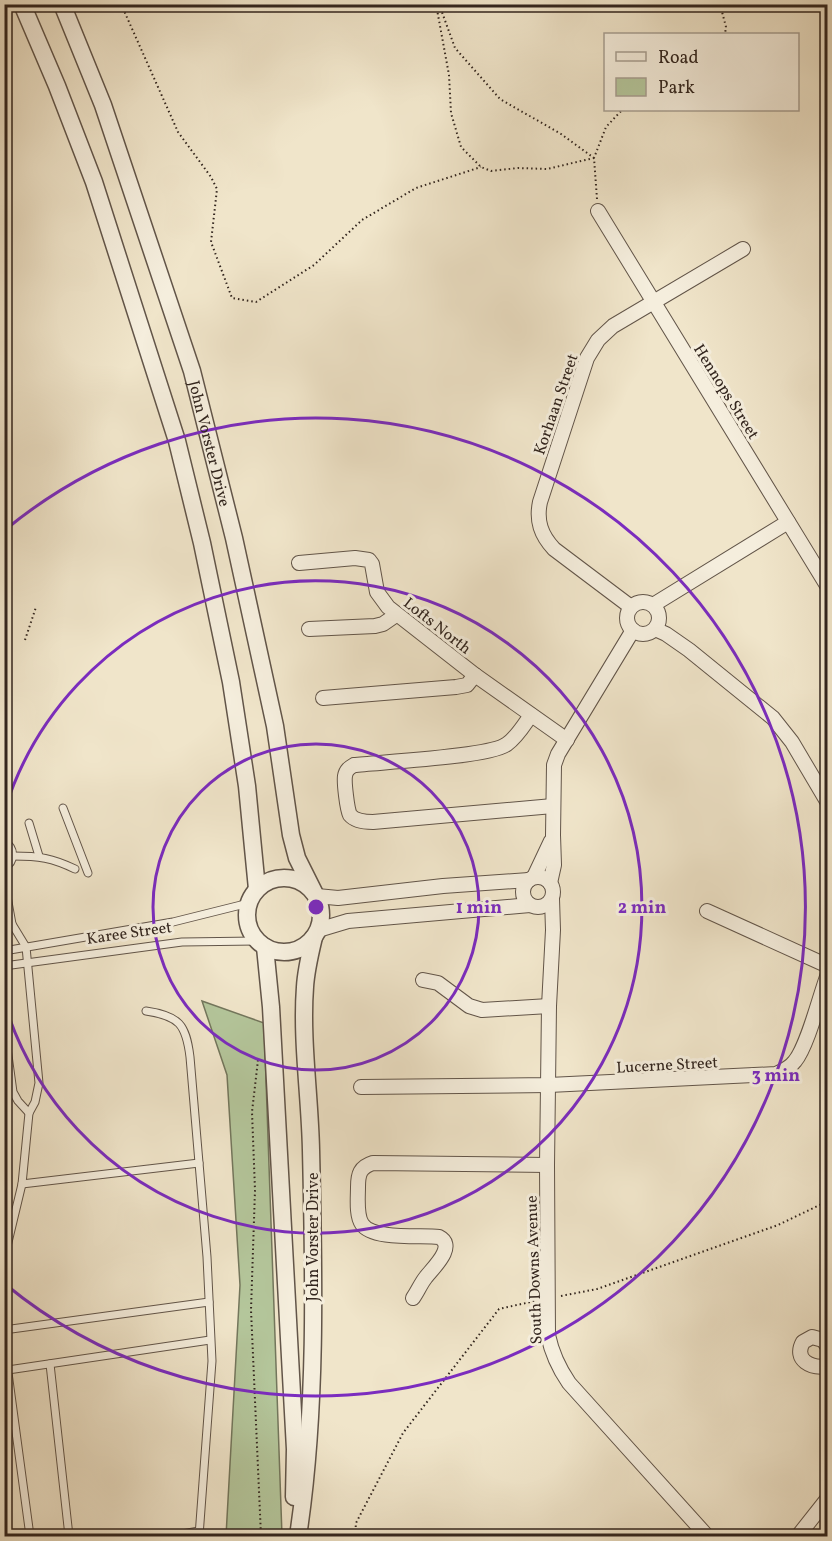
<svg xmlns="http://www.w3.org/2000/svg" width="832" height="1541" viewBox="0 0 832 1541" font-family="Vollkorn,serif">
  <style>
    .green { fill: #b4c69b; stroke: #73765c; stroke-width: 1.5 }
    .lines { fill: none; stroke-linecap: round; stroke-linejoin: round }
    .service-casing { stroke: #625549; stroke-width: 9 }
    .minor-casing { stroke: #625549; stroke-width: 16 }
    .tertiary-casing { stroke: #625549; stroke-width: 19 }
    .path { stroke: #32251e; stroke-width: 2; stroke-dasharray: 1.5 3; stroke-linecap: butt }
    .service { stroke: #f5eedd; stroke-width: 7 }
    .minor { stroke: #f5eedd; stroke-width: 14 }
    .tertiary { stroke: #f5eedd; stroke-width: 16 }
    .ring { fill: none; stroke: #7b2cbf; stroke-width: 3 }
    .labels { text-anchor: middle; stroke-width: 6; stroke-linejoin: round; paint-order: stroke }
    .street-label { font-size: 16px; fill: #32251e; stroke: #f5eedd }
    .centre { fill: #7b2cbf; stroke: #f5eedd; stroke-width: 3 }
    .ring-label { font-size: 18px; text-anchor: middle; font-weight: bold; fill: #7b2cbf; stroke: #f5eedd; stroke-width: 6; stroke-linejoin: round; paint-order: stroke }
  </style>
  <rect width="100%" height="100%" fill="#f0e5ca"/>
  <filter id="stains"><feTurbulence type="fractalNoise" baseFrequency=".00333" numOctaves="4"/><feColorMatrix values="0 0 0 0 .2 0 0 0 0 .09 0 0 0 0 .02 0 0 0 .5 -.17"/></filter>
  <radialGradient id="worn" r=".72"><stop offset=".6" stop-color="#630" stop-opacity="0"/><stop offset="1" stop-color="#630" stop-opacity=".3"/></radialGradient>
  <path class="green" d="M202,1001L264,1023L282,1536H226L240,1285L227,1075Z"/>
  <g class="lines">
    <g class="service-casing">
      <g id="service">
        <path d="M63,808L88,873"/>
        <path d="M29,823L39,856"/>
        <path d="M4,841C15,848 16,861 4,868"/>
        <path d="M13,856C39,856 52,858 75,869"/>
        <path d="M4,880L12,924L26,947L39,1083L35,1102L29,1113L22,1184L4,1259"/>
        <path d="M4,938L12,924"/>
        <path d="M4,951L173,922L249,903"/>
        <path d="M4,966L182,942L258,941"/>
        <path d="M146,1011C179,1016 186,1024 190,1057L207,1257L212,1361L199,1536"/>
        <path d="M4,1026L13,1092L18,1101L29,1113"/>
        <path d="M22,1184L199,1163"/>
        <path d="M4,1330L209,1302"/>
        <path d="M4,1343L30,1536"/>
        <path d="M50,1364L69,1536"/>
        <path d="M8,1370L210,1340"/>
        <path d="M171,1536L199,1531"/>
      </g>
    </g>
    <g class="minor-casing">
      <g id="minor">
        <path d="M598,211L828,587"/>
        <path d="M299,563L355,558L369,560L372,564L377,592L388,607L475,675L567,740"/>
        <circle cx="643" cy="618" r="16"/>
        <path d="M653,605L788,522"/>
        <path d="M631,607L554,549C541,535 536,521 540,502L587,358L598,340L613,326L743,249"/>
        <path d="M309,629L375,626L383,624L396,615"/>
        <path d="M655,629L666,634L689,650L773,718L792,742L828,803"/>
        <path d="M323,698L456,687L467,685L475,675"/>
        <path d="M531,715C524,725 517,737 507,744C491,757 381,762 354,765C349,768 346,770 345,776C344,782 347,809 350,815C355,821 365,822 373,822L553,806"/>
        <circle cx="538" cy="892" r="15"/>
        <path d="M534,877L551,841"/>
        <path d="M550,883L554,865L553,835L554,765L558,754L633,630"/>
        <path d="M317,896L338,898L443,886L529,880"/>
        <path d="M552,899L553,930L549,1006L547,1165L548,1335C552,1354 558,1367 569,1383L707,1536"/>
        <path d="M707,911L828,966"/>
        <path d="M318,930L348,921L530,905"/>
        <path d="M423,980L438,983L469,1006L482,1010L549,1006"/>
        <path d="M361,1087L549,1085L776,1074C783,1071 790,1068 795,1061C808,1045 820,995 828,974"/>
        <path d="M413,1298C418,1291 421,1283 426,1277C433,1268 457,1246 439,1237C421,1235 372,1240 362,1224C356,1215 358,1198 358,1187C358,1174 360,1167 373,1163L547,1165"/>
        <path d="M828,1347L823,1340L812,1337L803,1342C793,1360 811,1369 828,1366"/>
        <path d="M798,1536L828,1498"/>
      </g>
    </g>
    <g class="tertiary-casing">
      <g id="tertiary">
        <path d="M22,4L57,86L94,182L177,441L202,543L231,682L247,786L257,889"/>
        <path id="s1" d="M62,4L103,105L192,371L234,538L275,726L291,835L297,858L314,892"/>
        <circle cx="284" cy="915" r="37"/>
        <path d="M265,947L271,1007L295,1449L294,1497"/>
        <path d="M298,1536C317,1412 314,1277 311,1150C310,1098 301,1039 305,987C306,970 310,954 314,937"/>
      </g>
    </g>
    <g class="path">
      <path d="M121,4L178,132L211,177L217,189L211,242L232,298L256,302L314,265L362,220L416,188L481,167"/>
      <path d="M436,4L449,75L451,113L461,147L481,167L491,171L518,168L547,169L594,158"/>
      <path d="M439,4L455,48L500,99L561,134L594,158"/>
      <path d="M720,4L726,27L725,34"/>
      <path d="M597,199L594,158L606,127L622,110"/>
      <path d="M25,640L36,607"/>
      <path d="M258,1060L252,1112L255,1190L251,1310L261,1536"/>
      <path d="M561,1296L597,1289L778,1225L828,1201"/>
      <path d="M355,1536L356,1523L403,1433L499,1309L535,1301"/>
    </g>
    <use href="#service" class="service"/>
    <use href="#minor" class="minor"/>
    <use href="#tertiary" class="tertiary"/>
  </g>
  <g class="ring">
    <circle cx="316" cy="907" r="163"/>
    <path d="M5 809A326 326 0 1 1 5 1005"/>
    <path d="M5 530A489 489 0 1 1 5 1284"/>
  </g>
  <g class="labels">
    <g class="street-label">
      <text transform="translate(727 391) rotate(58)" y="6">Hennops Street</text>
      <text transform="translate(555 404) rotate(-71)" y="6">Korhaan Street</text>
      <text dy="6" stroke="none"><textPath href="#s1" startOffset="464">John Vorster Drive</textPath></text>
      <text transform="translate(438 625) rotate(38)" y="6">Lofts North</text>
      <text transform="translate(129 932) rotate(-8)" y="6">Karee Street</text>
      <text transform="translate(667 1064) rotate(-3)" y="6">Lucerne Street</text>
      <text transform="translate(312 1237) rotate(-90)" y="6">John Vorster Drive</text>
      <text transform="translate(533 1270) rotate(-92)" y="6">South Downs Avenue</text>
    </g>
  </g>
  <circle cx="316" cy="907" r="9" class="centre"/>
  <g class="ring-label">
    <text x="479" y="913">1 min</text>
    <text x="642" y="913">2 min</text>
    <text x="776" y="1081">3 min</text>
  </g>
  <rect width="832" height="1541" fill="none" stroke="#f0e5ca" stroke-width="24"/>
  <rect x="6" y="6" width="820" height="1529" fill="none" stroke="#32251e" stroke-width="3"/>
  <rect x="12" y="12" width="808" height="1517" fill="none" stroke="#32251e" stroke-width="1.5"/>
  <rect x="604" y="33" width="195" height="78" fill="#f5eedd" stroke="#a79e91" stroke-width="1.5"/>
  <rect x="616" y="52" width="30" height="9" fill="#f5eedd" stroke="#a79e91" stroke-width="1.5"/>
  <text x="658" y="63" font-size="18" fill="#32251e">Road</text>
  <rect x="616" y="78" width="30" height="18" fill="#b4c69b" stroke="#a79e91" stroke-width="1.5"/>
  <text x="658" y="93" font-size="18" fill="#32251e">Park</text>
  <rect width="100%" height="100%" filter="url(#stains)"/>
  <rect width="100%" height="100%" fill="url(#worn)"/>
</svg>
